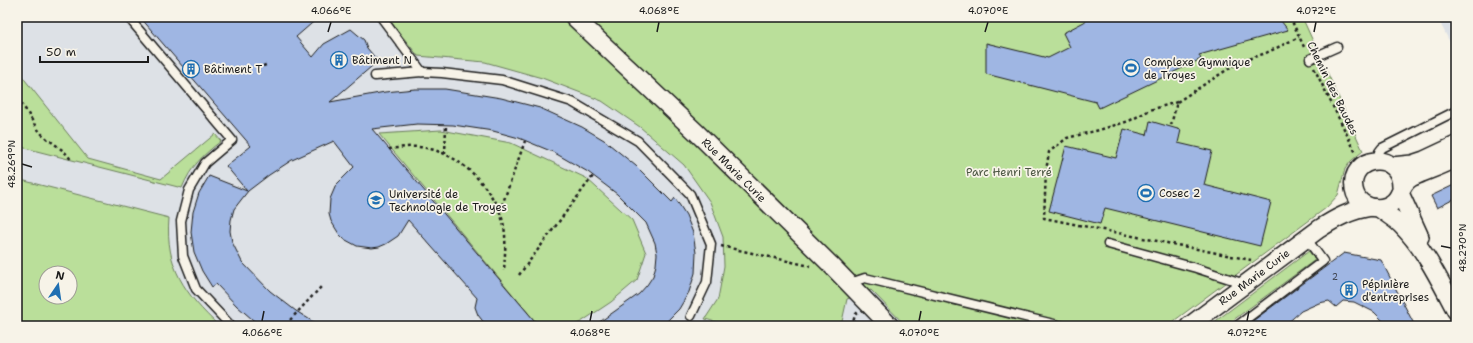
<svg xmlns="http://www.w3.org/2000/svg" width="1473" height="343" viewBox="0 0 1473 343" font-family="'Shantell Sans',sans-serif">
  <style>
    .built { fill: #dde1e6; fill-rule: evenodd }
    .green { fill: #badf9a; stroke: #6b7e5b; fill-rule: evenodd }
    .building { fill: #9fb6e3; stroke: #1c1c1c }
    .lines { fill: none; stroke-linecap: round; stroke-linejoin: round }
    .lane-casing { stroke: #1c1c1c; stroke-width: 11 }
    .street-casing { stroke: #1c1c1c; stroke-width: 20 }
    .path { stroke: #1c1c1c; stroke-width: 2.5; stroke-dasharray: 3 3; stroke-linecap: butt }
    .lane { stroke: #f7f3e8; stroke-width: 8 }
    .street { stroke: #f7f3e8; stroke-width: 17 }
    .ticks { fill: none; stroke: #1c1c1c; stroke-width: 1.5 }
    .labels { text-anchor: middle; stroke-width: 3.5; stroke-linejoin: round; paint-order: stroke }
    .number-label { font-size: 9px; fill: #3d424e }
    .poi-label { font-size: 11px; fill: #1c1c1c; stroke: #f7f3e8; text-anchor: start }
    .street-label { font-size: 11px; fill: #1c1c1c; stroke: #f7f3e8 }
    .park-label { font-size: 11px; fill: #4b5642; stroke: #f7f3e8 }
    .neatline { fill: none; stroke: #1c1c1c; stroke-width: 1.5 }
    .ticks-label { font-size: 10px; text-anchor: middle; fill: #1c1c1c }
  </style>
  <rect width="100%" height="100%" fill="#f7f3e8"/>
  <filter id="ink" filterUnits="userSpaceOnUse"><feTurbulence type="fractalNoise" baseFrequency=".025" numOctaves="2"/><feDisplacementMap in="SourceGraphic" scale="8" xChannelSelector="R" yChannelSelector="G"/><feConvolveMatrix kernelMatrix="1 2 1 2 8 2 1 2 1" color-interpolation-filters="sRGB"/></filter>
  <g filter="url(#ink)">
    <g class="built">
      <path d="M17,17H602L923,326H17ZM46,273H70V297H46Z"/>
      <path d="M1437,17H1456V54Z"/>
    </g>
    <g class="green">
      <path d="M387,17H1302L1363,151L1351,161L1345,169L1338,195L1326,208L1167,326H906L871,290L847,299L841,326H730L705,319L718,299L724,266L723,237L710,202L684,165L640,127L602,101L542,78L485,62L418,56Z"/>
      <path d="M17,70L88,159L161,179L215,134L221,141C203,155 191,166 182,188L17,146Z"/>
      <path d="M441,130L511,143L586,178L632,220L646,253L637,280L611,302L581,322L572,326H539L379,134Z"/>
      <path d="M17,179L169,218C165,267 185,294 219,326H17ZM46,273H70V297H46Z"/>
      <path d="M1309,251L1315,260L1225,326H1209Z"/>
    </g>
    <g class="building">
      <path d="M140,17H319L296,37L313,57L324,44L351,29L364,40L367,48L378,61L330,102L385,92L415,89H445L501,98L540,108L582,127L604,140L636,166L672,202L675,198L686,215L693,233L696,253L695,273L689,292L679,309L662,326H594L639,294L647,285L653,276L656,265L657,254L655,243L646,223L617,194L588,172L553,152L519,138L493,131L453,125L417,124L372,129L539,326H489L485,324L478,315L475,307L477,298L408,220L398,236L386,244L379,247L372,248L357,246L344,239L339,234L331,221L329,214L330,199L336,185L354,167L334,141L292,160L269,175L248,191L234,209L231,220L230,231L232,242L242,262L270,291L296,311L320,326H260L237,306L216,284L212,287L202,271L194,252L191,232L193,212L199,193L209,176L247,191L226,166L251,146Z"/>
      <path d="M1091,17H1278L1288,30L1199,55L1201,59L1099,108L1096,102L986,74V43L1048,58L1070,47L1063,33L1084,22Z"/>
      <path d="M1150,121L1181,130L1178,143L1212,151L1204,185L1271,202L1260,246L1105,208L1100,224L1049,211L1066,146L1116,158L1124,129L1147,135Z"/>
      <path d="M1456,184V198L1437,208L1431,196Z"/>
      <path d="M1344,253L1381,260L1415,326H1388L1374,312L1354,302L1343,301L1336,307L1329,301L1319,303L1301,311L1284,326H1246Z"/>
    </g>
    <g class="lines">
      <g class="lane-casing">
        <g id="lane">
          <path d="M128,17L232,140L205,163L189,190L181,221L183,256L196,289L231,326"/>
          <path d="M381,17L422,72"/>
          <path d="M1310,59L1337,47"/>
          <path d="M375,76L422,72L442,73L502,80L572,102L638,141L690,194L711,244L707,282L691,316"/>
          <path d="M1378,160L1379,152L1382,148L1456,111"/>
          <path d="M1108,244L1196,268L1245,284"/>
          <path d="M851,286L856,281L865,278L1062,326"/>
          <path d="M1237,326L1323,261L1306,238"/>
        </g>
      </g>
      <g class="street-casing">
        <g id="street">
          <path d="M574,17L696,132L830,264L890,326"/>
          <path d="M1392,166L1412,164L1424,160L1456,145"/>
          <path d="M1401,187C1401,149 1348,155 1354,189C1355,195 1359,201 1364,204C1375,211 1390,208 1397,198C1402,191 1402,183 1411,178C1414,176 1418,175 1422,173C1433,169 1445,164 1456,159"/>
          <path d="M1400,193L1420,237"/>
          <path d="M1379,208C1386,214 1394,218 1401,225C1425,249 1440,281 1456,311"/>
          <path d="M1189,326L1319,229C1336,218 1351,210 1371,207"/>
        </g>
      </g>
      <g class="path">
        <path d="M1290,17L1305,49"/>
        <path d="M263,66L266,65"/>
        <path d="M1314,68L1356,153"/>
        <path d="M17,99C26,107 32,123 41,133C50,143 64,148 71,160"/>
        <path d="M1177,102L1150,110L1129,121L1099,130L1067,138L1049,152L1046,171L1044,218L1251,260"/>
        <path d="M1171,125L1177,102L1239,62L1266,53L1299,37"/>
        <path d="M389,149C398,148 409,146 419,147C454,150 486,180 499,211C508,229 505,251 504,271"/>
        <path d="M445,154L446,125"/>
        <path d="M500,211L525,141"/>
        <path d="M721,246L810,266"/>
        <path d="M519,275L593,176"/>
        <path d="M290,320L321,287"/>
        <path d="M852,326L855,315L858,312"/>
      </g>
      <use href="#lane" class="lane"/>
      <use href="#street" class="street"/>
    </g>
  </g>
  <path class="ticks" d="M328,32L331,22M657,32L659,22M985,32L988,22M1314,32L1316,22M22,164L32,167M1441,246L1451,248M262,321L264,311M590,321L592,311M919,321L921,311M1247,321L1249,311"/>
  <defs>
    <g id="building-ring" transform="scale(0.9)"><circle r="9.5" fill="#f7f3e8" stroke="#1f6fb2" stroke-width="1.5"/><path d="M-4-6H4V6H1V3H-1V6H-4ZM-2.5-4.3h1.7v1.8h-1.7ZM.8-4.3h1.7v1.8H.8ZM-2.5-1h1.7V.8h-1.7ZM.8-1h1.7V.8H.8Z" fill="#1f6fb2"/></g>
    <g id="stadium-ring" transform="scale(0.9)"><circle r="9.5" fill="#f7f3e8" stroke="#1f6fb2" stroke-width="1.5"/><path d="M0-5a6.5 5 0 1 0 0 10a6.5 5 0 1 0 0-10ZM-3.5-1.8h7v3.6h-7Z" fill="#1f6fb2"/></g>
    <g id="university-ring" transform="scale(0.9)"><circle r="9.5" fill="#f7f3e8" stroke="#1f6fb2" stroke-width="1.5"/><path d="M0-5L7-2L0 1L-7-2ZM-4 1L0 2.5L4 1V4Q0 6-4 4Z" fill="#1f6fb2"/></g>
  </defs>
  <g fill-rule="evenodd">
    <use href="#building-ring" x="339" y="60"/>
    <use href="#stadium-ring" x="1131" y="68"/>
    <use href="#building-ring" x="191" y="69"/>
    <use href="#stadium-ring" x="1146" y="193"/>
    <use href="#university-ring" x="376" y="200"/>
    <use href="#building-ring" x="1349" y="290"/>
  </g>
  <g class="labels">
    <g class="number-label">
      <text x="1335" y="280">2</text>
    </g>
    <g class="poi-label">
      <text x="352" y="64">Bâtiment N</text>
      <text x="1144" y="66">Complexe Gymnique<tspan x="1144" dy="13">de Troyes</tspan></text>
      <text x="204" y="73">Bâtiment T</text>
      <text x="1159" y="197">Cosec 2</text>
      <text x="389" y="198">Université de<tspan x="389" dy="13">Technologie de Troyes</tspan></text>
      <text x="1362" y="288">Pépinière<tspan x="1362" dy="13">d'entreprises</tspan></text>
    </g>
    <g class="street-label">
      <text transform="translate(1333 88) rotate(64)" y="4">Chemin des Baudes</text>
      <text transform="translate(734 170) rotate(45)" y="4">Rue Marie Curie</text>
      <text transform="translate(1254 277) rotate(-37)" y="4">Rue Marie Curie</text>
    </g>
    <g class="park-label">
      <text x="1009" y="176">Parc Henri Terré</text>
    </g>
  </g>
  <rect width="1473" height="343" fill="none" stroke="#f7f3e8" stroke-width="44"/>
  <g transform="translate(58 285) rotate(13)"><circle r="19" fill="#f7f3e8" stroke="#9f9d96"/>
  <path d="M0-3L7 15L0 10L-7 15Z" fill="#1f6fb2"/>
  <text y="-6" font-size="11" font-weight="bold" text-anchor="middle" fill="#1c1c1c">N</text>
  </g>
  <path d="M40 56v6h108v-6" fill="none" stroke="#1c1c1c" stroke-width="2"/>
  <text x="46" y="56" font-size="12" fill="#1c1c1c" stroke="#f7f3e8" stroke-width="3" paint-order="stroke">50 m</text>
  <rect x="22" y="22" width="1429" height="299" class="neatline"/>
  <g class="ticks-label">
    <text x="331" y="14">4.066°E</text>
    <text x="659" y="14">4.068°E</text>
    <text x="988" y="14">4.070°E</text>
    <text x="1316" y="14">4.072°E</text>
    <text transform="translate(11 164) rotate(-90)" y="4">48.269°N</text>
    <text transform="translate(1462 248) rotate(-90)" y="4">48.270°N</text>
    <text x="262" y="336">4.066°E</text>
    <text x="590" y="336">4.068°E</text>
    <text x="919" y="336">4.070°E</text>
    <text x="1247" y="336">4.072°E</text>
  </g>
</svg>
